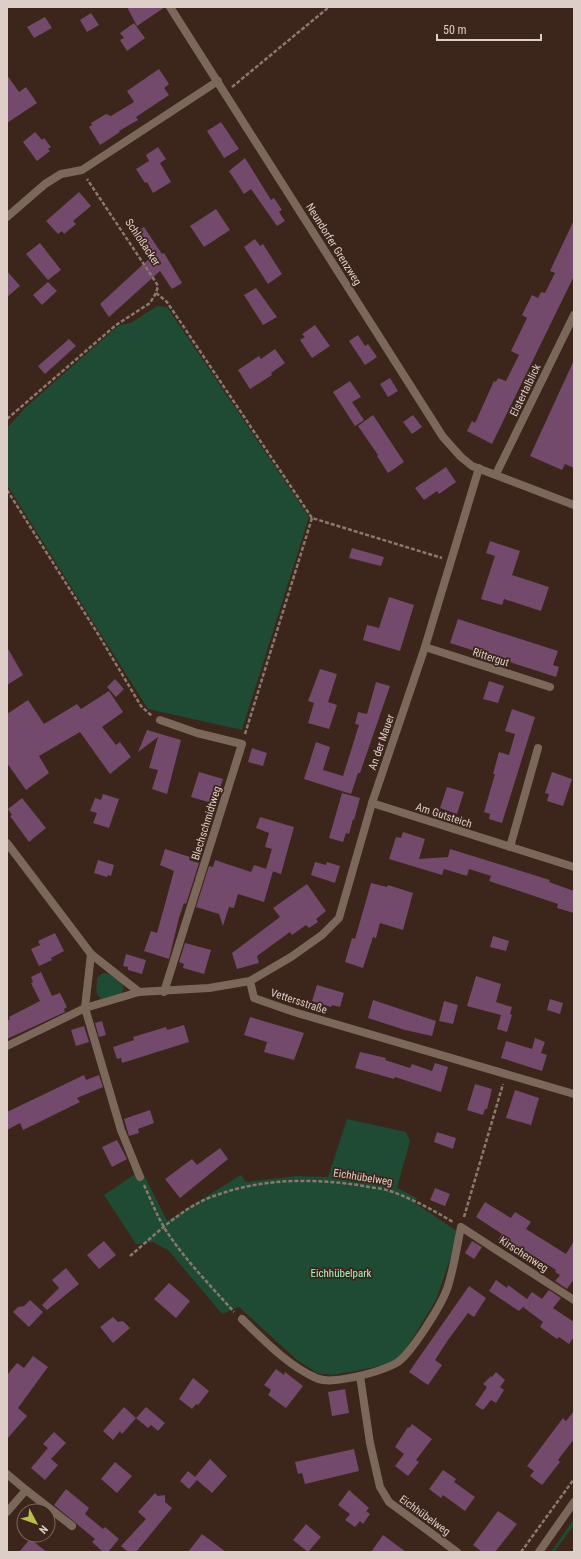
<svg xmlns="http://www.w3.org/2000/svg" width="581" height="1559" viewBox="0 0 581 1559" font-family="'Roboto Condensed',sans-serif">
  <style>
    .green { fill: #1f4b35 }
    .building { fill: #734a6b }
    .lines { fill: none; stroke-linecap: round; stroke-linejoin: round }
    .path { stroke: #8b786f; stroke-width: 2.5; stroke-dasharray: 4 2; stroke-linecap: butt }
    .service { stroke: #7c685b; stroke-width: 8 }
    .minor { stroke: #7c685b; stroke-width: 8 }
    .tertiary { stroke: #7c685b; stroke-width: 8 }
    .labels { text-anchor: middle; stroke-width: 3.5; stroke-linejoin: round; paint-order: stroke }
    .street-label { font-size: 11px; fill: #ddcec7; stroke: #3c251b }
    .park-label { font-size: 11px; fill: #9ff2c5; stroke: #3c251b }
  </style>
  <rect width="100%" height="100%" fill="#3c251b"/>
  <g class="green">
    <path d="M157,306L167,307L309,517L242,730L148,709L7,485V428L25,408L119,325L131,323Z"/>
    <path d="M103,973C111,973 119,979 124,986L122,993L102,999C94,995 97,986 97,978Z"/>
    <path d="M347,1119L406,1132L410,1141L397,1188L417,1198L415,1203L457,1231L453,1251L436,1300L405,1351L394,1361L381,1366L333,1375L317,1373L297,1360L239,1307L222,1314L169,1251L153,1242L136,1244L104,1195L135,1174L142,1171L167,1221L241,1175L246,1182L296,1176L328,1177Z"/>
    <path d="M574,1519V1525L554,1552H551Z"/>
  </g>
  <g class="building">
    <path d="M127,7H165L137,26Z"/>
    <path d="M91,13L99,25L87,32L80,20Z"/>
    <path d="M45,17L52,28L34,38L27,27Z"/>
    <path d="M134,23L145,38L127,51L120,40L124,38L120,33Z"/>
    <path d="M159,69L169,84L164,88L169,95L136,117L138,120L119,131L120,132L100,145L89,127L92,125L91,123L106,114L111,116L134,102L127,91Z"/>
    <path d="M7,75L19,92L26,87L37,103L7,123Z"/>
    <path d="M221,122L239,149L224,158L207,131Z"/>
    <path d="M35,132L42,140L44,138L51,147L48,149L50,151L37,161L23,142Z"/>
    <path d="M158,147L166,159L160,163L171,182L153,193L147,182L145,183L136,169L149,161L146,155Z"/>
    <path d="M245,158L271,200L274,198L282,210L279,212L285,221L277,226L251,189L244,194L229,171Z"/>
    <path d="M79,192L91,206L73,221L76,224L64,234L62,231L58,234L46,221Z"/>
    <path d="M216,209L230,230L204,247L190,226Z"/>
    <path d="M574,220V276L492,444L467,431L472,421L475,423L494,381L496,382L498,378L506,381L519,355L511,351L527,318L522,315L532,295L538,298L541,292L545,293L555,273L550,271Z"/>
    <path d="M144,227L162,254L164,253L182,283L172,289L160,271L109,317L100,304L150,258L133,234Z"/>
    <path d="M255,239L260,246L263,244L282,274L268,284L244,247Z"/>
    <path d="M40,243L61,270L48,280L26,254Z"/>
    <path d="M7,271L20,286L7,297Z"/>
    <path d="M48,282L57,291L42,305L33,295Z"/>
    <path d="M256,288L277,317L263,325L244,295Z"/>
    <path d="M315,325L330,346L312,358L300,340L305,337L302,334Z"/>
    <path d="M358,335L365,346L368,344L377,357L365,365L349,341Z"/>
    <path d="M69,339L76,346L45,374L38,366Z"/>
    <path d="M275,349L285,363L271,373L272,375L250,389L238,370L259,356L261,359Z"/>
    <path d="M574,360V468L565,464L562,470L530,456Z"/>
    <path d="M390,378L398,391L388,397L380,384Z"/>
    <path d="M350,381L361,397L352,402L364,420L355,426L333,392Z"/>
    <path d="M373,415L404,462L388,473L377,456L378,455L358,426Z"/>
    <path d="M413,415L422,427L412,434L403,422Z"/>
    <path d="M446,467L456,482L439,494L437,491L424,500L415,488Z"/>
    <path d="M490,541L520,551L512,575L549,587L541,611L504,599L502,605L481,599L495,556L486,553Z"/>
    <path d="M352,548L384,557L381,566L349,558Z"/>
    <path d="M389,597L414,605L400,651L363,640L367,625L379,628Z"/>
    <path d="M458,619L558,651L553,665L559,667L556,677L450,643Z"/>
    <path d="M7,647L23,675L7,685Z"/>
    <path d="M320,669L337,674L328,702L337,705L329,729L308,723L314,703L308,701Z"/>
    <path d="M115,679L124,689L116,697L107,687Z"/>
    <path d="M489,681L504,686L498,703L483,699Z"/>
    <path d="M376,682L390,686L360,773H358L351,794L304,779L316,742L330,747L323,770L343,776L359,725L355,724L358,712L367,714Z"/>
    <path d="M109,691L123,712L102,727L116,745L120,742L131,757L110,774L80,732L39,756L49,773L26,790L7,763V714L28,700L44,724L77,704L81,709Z"/>
    <path d="M512,709L535,717L502,823L489,819L490,814L484,812L495,774H493L499,752L509,755L515,734L505,731Z"/>
    <path d="M147,730L181,740L167,794L152,789L158,770L149,768L158,737L138,752Z"/>
    <path d="M252,748L267,753L263,766L248,762Z"/>
    <path d="M199,772L223,779L215,804L191,797Z"/>
    <path d="M552,772L572,779L563,806L547,801L549,794L545,793Z"/>
    <path d="M447,787L464,792L457,814L440,808Z"/>
    <path d="M342,793L360,798L354,820L353,819L349,834L346,833L343,842L329,838Z"/>
    <path d="M103,794L119,799L109,828L93,823L97,813L90,811L95,798L101,800Z"/>
    <path d="M22,798L46,828L29,842L10,816L12,815L8,809Z"/>
    <path d="M260,817L294,827L281,874L266,869L272,849L265,847L269,833L256,828Z"/>
    <path d="M403,832L425,839L419,859L448,857L450,849L550,880L549,882L574,891V913L557,908L558,904L489,881L491,876L469,869L467,876L444,869L442,875L389,859L396,837L401,838Z"/>
    <path d="M165,849L190,857L189,860L199,863L186,904L184,903L179,918L169,959L144,951L151,931L157,933L174,871L160,865Z"/>
    <path d="M98,860L114,865L111,876L108,875L107,877L94,873Z"/>
    <path d="M215,860L251,872L254,865L273,871L264,902L238,894L234,908L229,907L223,926L219,914L196,907L209,866L213,867Z"/>
    <path d="M315,862L326,865L327,862L340,866L335,883L311,875Z"/>
    <path d="M371,883L387,887L388,885L413,893L403,930L380,923L376,938L373,937L363,968L345,962L352,938L355,939Z"/>
    <path d="M307,884L326,911L316,919L318,922L309,928L306,925L292,935L290,932L257,956L259,963L237,969L232,953L280,917L273,908Z"/>
    <path d="M55,933L64,951L51,958L52,960L39,966L31,949L40,945L38,941Z"/>
    <path d="M493,936L509,941L506,951L490,947Z"/>
    <path d="M185,943L211,950L204,974L183,968L184,964L179,962Z"/>
    <path d="M126,954L146,960L142,974L128,970V967L123,966Z"/>
    <path d="M41,972L52,996L60,993L67,1007L64,1009L65,1012L7,1039V1021L10,1019L9,1017L40,1001L31,983L33,982L31,977Z"/>
    <path d="M476,976L501,984L496,1002L512,1007L510,1014L512,1015L507,1032L497,1029L501,1015L467,1006Z"/>
    <path d="M317,985L344,993L340,1007L332,1005L331,1007L312,1001Z"/>
    <path d="M550,999L563,1003L560,1014L547,1010Z"/>
    <path d="M373,1000L436,1021L432,1036L405,1030L368,1018Z"/>
    <path d="M444,1001L458,1005L453,1024L439,1021Z"/>
    <path d="M250,1017L304,1033L294,1060L264,1052L267,1042L244,1035Z"/>
    <path d="M102,1021L106,1035L99,1037L95,1023Z"/>
    <path d="M184,1025L189,1042L122,1063L121,1058L117,1059L113,1047L134,1040L133,1037L166,1027L167,1030Z"/>
    <path d="M84,1026L89,1042L76,1046L71,1030Z"/>
    <path d="M535,1038L545,1042L541,1053L547,1055L542,1071L501,1058L506,1041L532,1049Z"/>
    <path d="M360,1052L386,1058L385,1060L410,1068L412,1064L432,1071L435,1063L448,1067L441,1092L395,1077L394,1079L355,1068Z"/>
    <path d="M84,1075L86,1080L99,1075L103,1087L77,1098L80,1102L23,1130L20,1123L7,1130V1112Z"/>
    <path d="M475,1084L492,1089L487,1109H485L483,1115L467,1110Z"/>
    <path d="M515,1090L539,1098L531,1125L506,1118Z"/>
    <path d="M150,1110L154,1123L138,1129L139,1133L129,1136L124,1119Z"/>
    <path d="M437,1132L456,1138L453,1149L434,1142Z"/>
    <path d="M117,1140L127,1159L112,1167L102,1147Z"/>
    <path d="M220,1148L228,1159L180,1198L165,1179L192,1159L197,1165Z"/>
    <path d="M435,1188L450,1194L445,1206L430,1200Z"/>
    <path d="M485,1202L511,1218L515,1212L531,1222L526,1229L566,1254L574,1241V1279L567,1289L555,1281L560,1275L555,1272L556,1270L521,1248L518,1253L498,1240L502,1234L476,1217Z"/>
    <path d="M104,1241L116,1255L99,1269L87,1255Z"/>
    <path d="M472,1241L482,1247L474,1259L465,1253Z"/>
    <path d="M66,1268L79,1284L47,1310L42,1305L59,1288L52,1280Z"/>
    <path d="M496,1280L507,1288L508,1285L527,1299L532,1292L542,1299L549,1290L561,1298L553,1308L574,1322V1337L569,1344L559,1337L557,1339L540,1327L543,1322L523,1307L519,1311L489,1291Z"/>
    <path d="M169,1283L190,1301L176,1318L154,1299Z"/>
    <path d="M469,1286L486,1298L474,1317L468,1313L448,1340L435,1360L442,1365L428,1385L409,1372Z"/>
    <path d="M30,1300L43,1312L29,1327L13,1312L18,1307L24,1306Z"/>
    <path d="M113,1317L118,1322L123,1321L130,1328L113,1343L100,1327Z"/>
    <path d="M33,1356L48,1367L18,1408L27,1416L7,1439V1375L17,1363L24,1368Z"/>
    <path d="M276,1369L284,1375L285,1372L303,1386L286,1408L268,1395L271,1390L264,1385Z"/>
    <path d="M496,1372L505,1380L500,1387L504,1390L496,1403L491,1400L483,1410L475,1405L487,1387L483,1384L491,1376L492,1377Z"/>
    <path d="M193,1378L209,1391L198,1405L196,1404L192,1409L179,1399Z"/>
    <path d="M345,1389L349,1413L332,1416L328,1392Z"/>
    <path d="M124,1407L136,1418L122,1434L120,1431L113,1440L103,1431Z"/>
    <path d="M146,1407L165,1423L158,1431L151,1425L148,1428L136,1418Z"/>
    <path d="M574,1411V1439L558,1460L560,1462L542,1485L530,1476L534,1471L527,1466L563,1418L566,1421Z"/>
    <path d="M412,1424L432,1439L416,1460L419,1462L408,1476L395,1466L404,1454L395,1447L408,1427L409,1428Z"/>
    <path d="M54,1432L66,1443L51,1459L58,1465L45,1480L31,1468L48,1448L43,1444Z"/>
    <path d="M354,1449L359,1471L305,1484L302,1473L298,1474L295,1462Z"/>
    <path d="M210,1459L227,1476L212,1493L197,1480L189,1489L180,1481L188,1471L195,1477Z"/>
    <path d="M115,1462L132,1476L117,1493L101,1479Z"/>
    <path d="M443,1470L456,1479L454,1482L475,1497L465,1511L443,1495L441,1498L429,1489Z"/>
    <path d="M66,1489L89,1508L85,1514L103,1529L105,1527L119,1539L108,1552H103L92,1542L95,1539L54,1505Z"/>
    <path d="M349,1490L369,1508L366,1511L370,1514L363,1524L360,1521L355,1527L345,1520L350,1514L338,1505Z"/>
    <path d="M155,1493L158,1496L165,1495V1502L172,1508L136,1552H128L121,1546L146,1519L138,1512Z"/>
    <path d="M498,1511L517,1524L495,1552H482L473,1545Z"/>
    <path d="M48,1514L55,1520L48,1529Z"/>
    <path d="M306,1524L321,1537L308,1552L293,1540Z"/>
    <path d="M202,1534L226,1552H188Z"/>
    <path d="M383,1535L406,1552H371Z"/>
    <path d="M30,1539L47,1552H19Z"/>
  </g>
  <g class="lines">
    <g class="path">
      <path d="M232,87L329,7"/>
      <path d="M156,293L167,302L312,518L442,558"/>
      <path d="M7,419L116,325L150,303L156,293L158,286L155,281L87,179"/>
      <path d="M7,490L98,634L141,706L152,716"/>
      <path d="M245,734L312,518"/>
      <path d="M144,1185C151,1200 157,1216 165,1229C185,1260 210,1285 234,1312"/>
      <path d="M464,1217L503,1084"/>
      <path d="M130,1256C155,1235 182,1207 214,1196C262,1178 314,1178 364,1186C372,1188 382,1188 390,1191C413,1199 433,1210 453,1222"/>
      <path d="M521,1552L574,1479"/>
    </g>
    <g class="service">
      <path d="M85,1008L121,1130L140,1177"/>
      <path d="M242,1319C264,1340 287,1365 316,1378C327,1383 343,1379 355,1377C368,1374 387,1369 398,1362C412,1352 443,1303 448,1286C454,1267 457,1246 461,1227L574,1300"/>
      <path d="M7,1474L26,1490"/>
      <path d="M7,1512L26,1490L72,1526"/>
    </g>
    <g class="minor">
      <path d="M170,7L443,437L461,457L472,466L574,505"/>
      <path d="M7,217L45,184L61,174L82,170L218,81"/>
      <path d="M496,474L574,315"/>
      <path d="M425,647L550,687"/>
      <path d="M160,720L197,733L242,744L164,992"/>
      <path d="M372,803L574,867"/>
      <path d="M7,843L91,954L139,992"/>
      <path d="M510,847L538,748"/>
      <path d="M250,981L291,957L322,935L339,918L372,803L425,647L479,468"/>
      <path d="M85,1008L91,954"/>
      <path d="M7,1046L85,1008L139,992L209,988L250,981L254,998L294,1012L574,1094"/>
      <path d="M360,1376L370,1443L380,1487L389,1502L457,1552"/>
    </g>
    <path class="tertiary" d="M539,1552L574,1502"/>
  </g>
  <g class="labels">
    <g class="street-label">
      <text transform="translate(143 242) rotate(56)" y="4">Schloßacker</text>
      <text transform="translate(334 244) rotate(58)" y="4">Neundorfer Grenzweg</text>
      <text transform="translate(525 390) rotate(-64)" y="4">Elstertalblick</text>
      <text transform="translate(491 657) rotate(18)" y="4">Rittergut</text>
      <text transform="translate(381 742) rotate(-71)" y="4">An der Mauer</text>
      <text transform="translate(444 815) rotate(18)" y="4">Am Gutsteich</text>
      <text transform="translate(206 823) rotate(-73)" y="4">Blechschmidtweg</text>
      <text transform="translate(299 1001) rotate(18)" y="4">Vettersstraße</text>
      <text transform="translate(363 1177) rotate(9)" y="4">Eichhübelweg</text>
      <text transform="translate(524 1254) rotate(33)" y="4">Kirschenweg</text>
      <text transform="translate(425 1515) rotate(36)" y="4">Eichhübelweg</text>
    </g>
    <g class="park-label">
      <text x="341" y="1277">Eichhübelpark</text>
    </g>
  </g>
  <rect width="581" height="1559" fill="none" stroke="#ddcec7" stroke-width="16"/>
  <g transform="translate(36 1523) rotate(131)"><circle r="19" fill="#3c251b" stroke="#7c6960"/>
  <path d="M0-3L7 15L0 10L-7 15Z" fill="#b6c148"/>
  <text y="-6" font-size="11" font-weight="bold" text-anchor="middle" fill="#ddcec7">N</text>
  </g>
  <path d="M437 34v6h104v-6" fill="none" stroke="#ddcec7" stroke-width="2"/>
  <text x="443" y="34" font-size="12" fill="#ddcec7" stroke="#3c251b" stroke-width="3" paint-order="stroke">50 m</text>
</svg>
